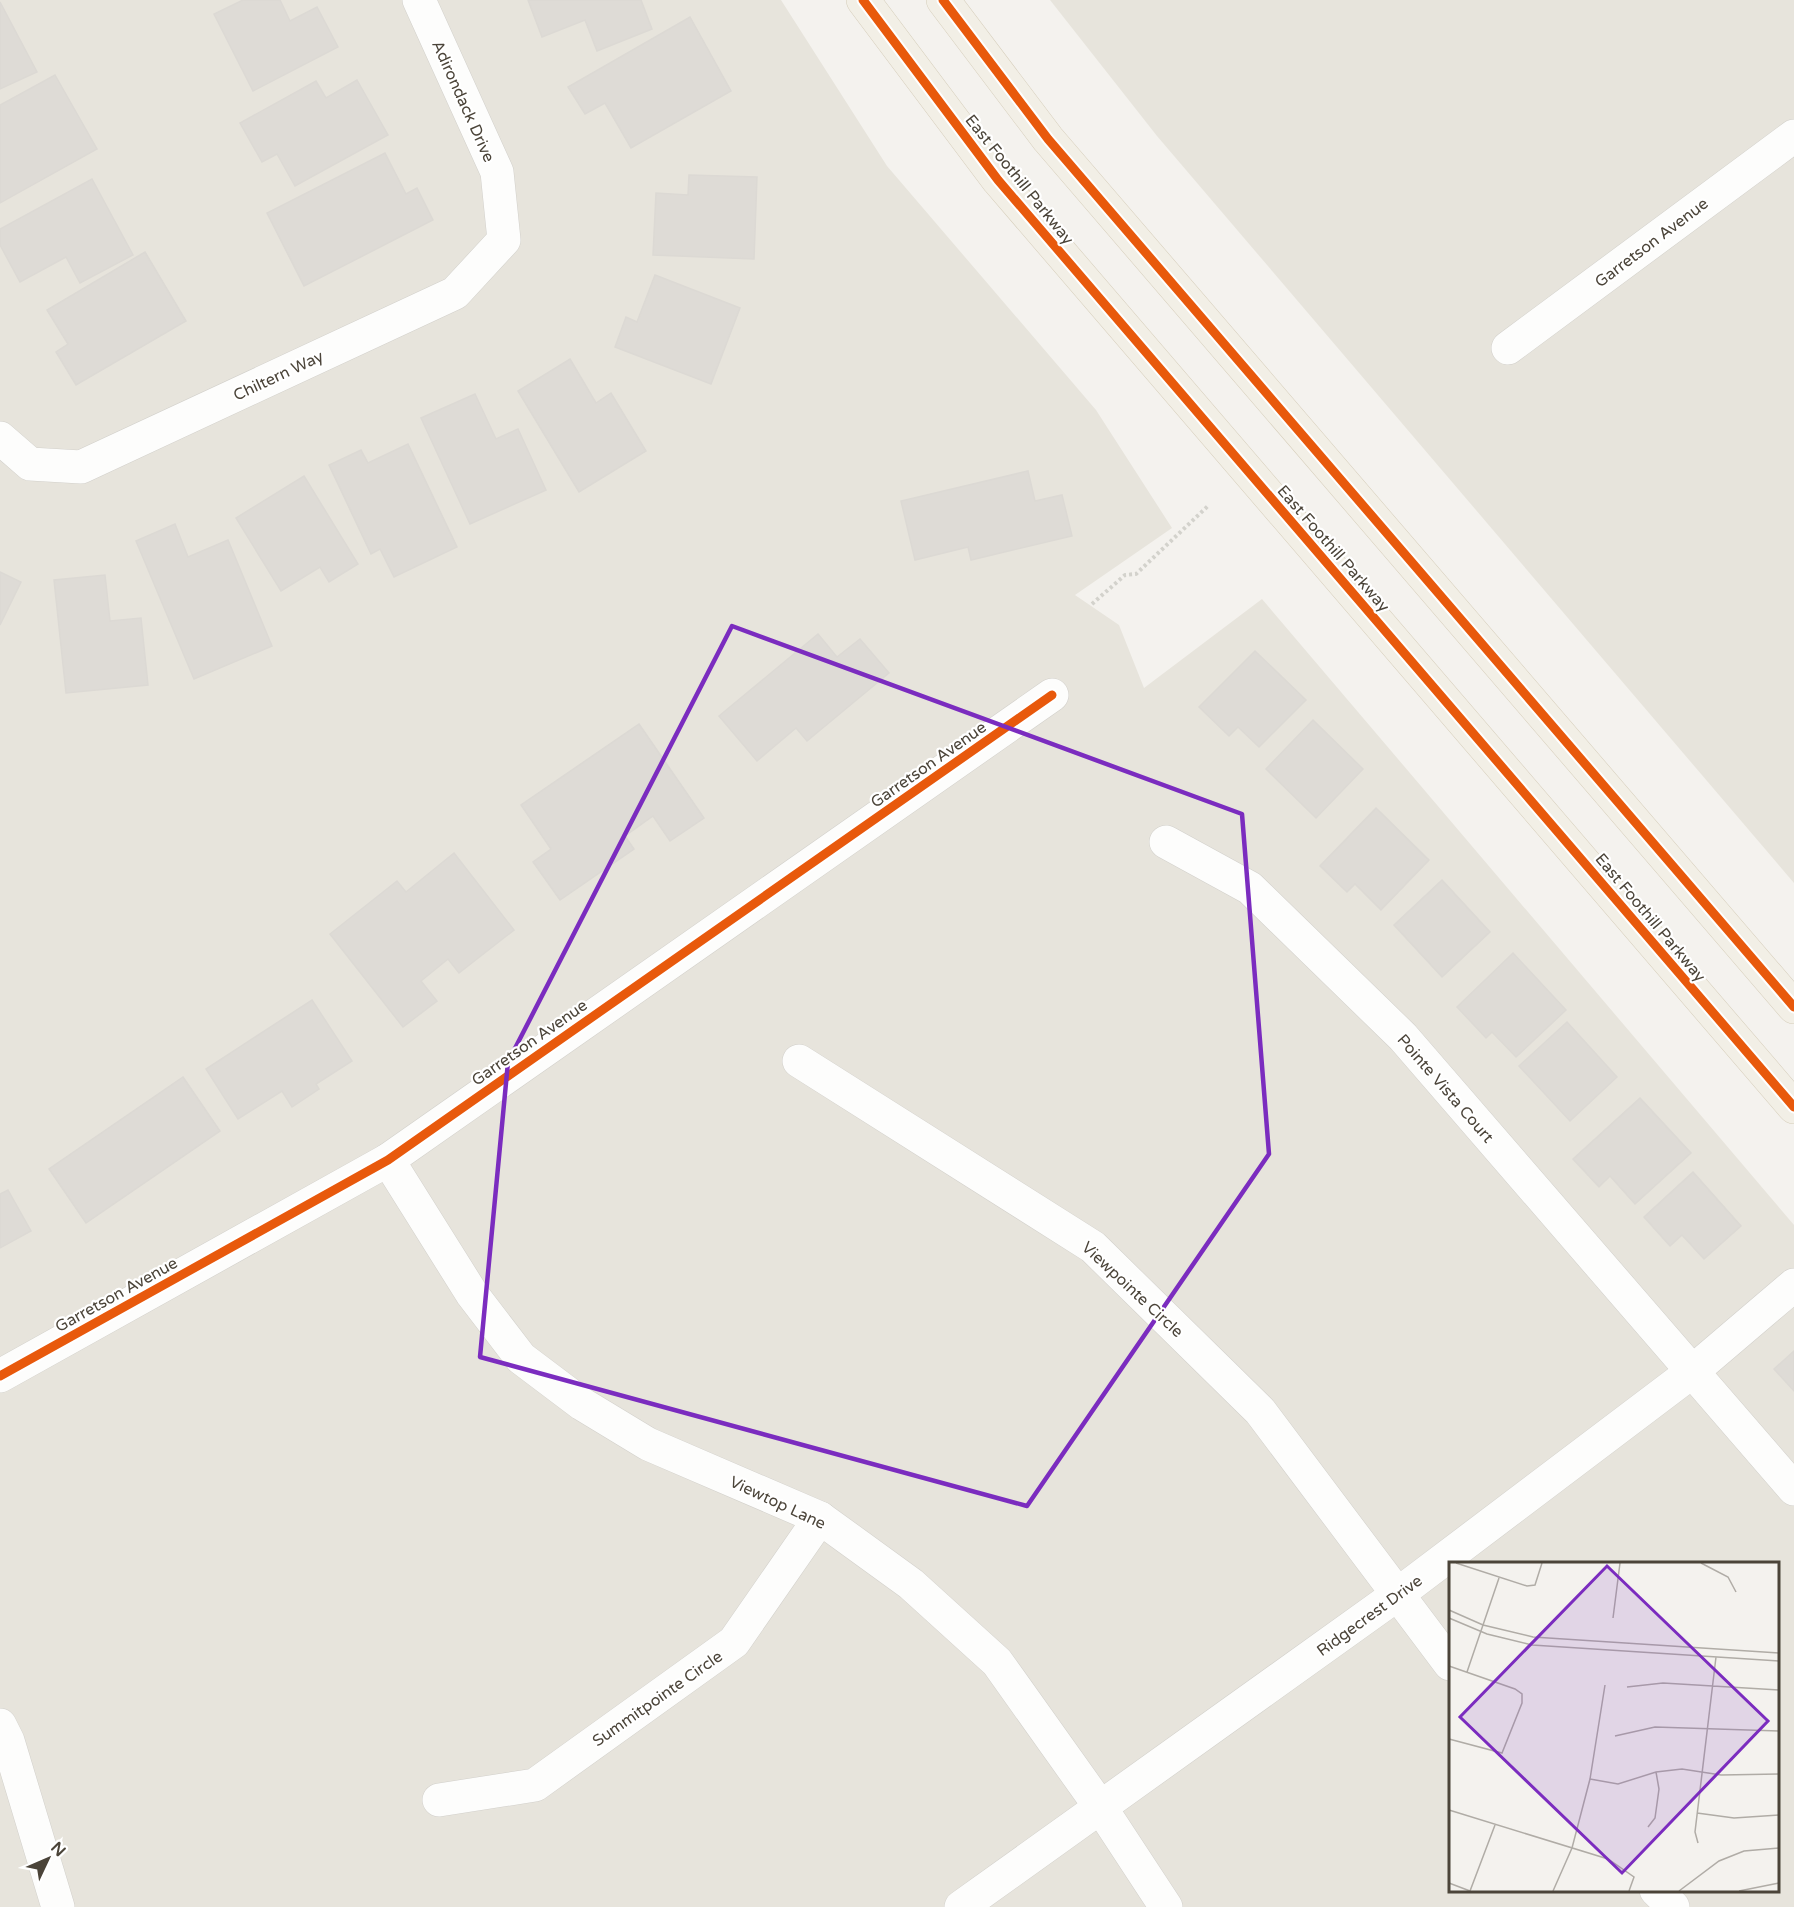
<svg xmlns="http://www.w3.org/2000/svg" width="1794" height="1907" viewBox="0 0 1794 1907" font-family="'Varela Round',sans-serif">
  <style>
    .residential { fill: #e7e4dc; fill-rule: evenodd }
    .building { fill: #dedbd6; stroke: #dcd9d4; stroke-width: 1.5 }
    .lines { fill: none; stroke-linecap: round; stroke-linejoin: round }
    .minor-casing { stroke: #d2d0cb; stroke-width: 34 }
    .major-casing { stroke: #d6cebb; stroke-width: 34 }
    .path { stroke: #d3d2cc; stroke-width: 4; stroke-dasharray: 3 3; stroke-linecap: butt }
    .minor { stroke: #fdfdfc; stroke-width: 33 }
    .major { stroke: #f2efe6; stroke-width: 33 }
    .cycleway-casing { stroke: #fff; stroke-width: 13 }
    .cycleway { stroke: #e8590c; stroke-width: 9 }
    .marked { fill: none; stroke: #7b2cbf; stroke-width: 4.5; stroke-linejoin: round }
    .labels { text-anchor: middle; stroke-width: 4.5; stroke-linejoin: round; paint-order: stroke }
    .street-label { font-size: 16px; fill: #4b4439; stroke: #fff }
    .inset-road { fill: none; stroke: #b0aca6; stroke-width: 1.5 }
    .view { fill: #7b2cbf; fill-opacity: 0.15; stroke: #7b2cbf; stroke-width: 3 }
    .inset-edge { fill: none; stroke: #4b4439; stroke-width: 3 }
  </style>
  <rect width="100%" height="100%" fill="#f4f2ee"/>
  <g class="residential">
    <path d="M0,0H781L887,166L1096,410L1172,528L1075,595L1119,625L1144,688L1262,599L1794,1225V1907H0ZM1450,1564H1778V1890H1450Z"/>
    <path d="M1050,0H1794V883L1157,136Z"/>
  </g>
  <g class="building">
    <path d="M243,0H280L290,21L317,7L338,47L253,91L214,14Z"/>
    <path d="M528,0H641L652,29L597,51L585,20L542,37Z"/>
    <path d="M0,2L37,72L0,89Z"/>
    <path d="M690,17L731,91L631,148L605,103L585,114L568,87Z"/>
    <path d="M55,75L97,149L0,203V105Z"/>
    <path d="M357,80L388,135L295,186L277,154L262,162L240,123L316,81L326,98Z"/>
    <path d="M385,153L406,194L417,188L433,220L304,286L267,213Z"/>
    <path d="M689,175L757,177L754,259L653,255L656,193L688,195Z"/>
    <path d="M92,179L133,255L80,283L66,257L20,282L0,245V229Z"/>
    <path d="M145,252L186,321L76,385L56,352L68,344L47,310Z"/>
    <path d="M655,275L740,308L711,384L615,347L626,317L637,322Z"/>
    <path d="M570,359L596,403L611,393L646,451L579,492L518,391Z"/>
    <path d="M475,394L496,439L518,429L546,490L470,524L421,418Z"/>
    <path d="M408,444L457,547L394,577L380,549L371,554L329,465L361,450L368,463Z"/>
    <path d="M1028,471L1035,501L1062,495L1072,536L971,560L968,547L915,560L901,501Z"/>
    <path d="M304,476L358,564L329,582L320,567L281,591L236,518Z"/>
    <path d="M175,524L188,557L228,540L272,646L194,679L136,541Z"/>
    <path d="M0,572L21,582L0,625Z"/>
    <path d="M105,575L110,621L141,618L148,685L66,693L54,580Z"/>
    <path d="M818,634L837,657L860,639L889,673L807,741L796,728L757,761L719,716Z"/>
    <path d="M1255,651L1306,700L1259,747L1238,727L1229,736L1199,707Z"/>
    <path d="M1313,720L1363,769L1316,818L1266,769Z"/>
    <path d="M639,724L704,818L670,841L653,816L625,836L634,849L560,900L533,862L551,849L521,805Z"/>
    <path d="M1376,808L1429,860L1381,910L1355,884L1347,892L1320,866Z"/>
    <path d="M454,853L514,930L459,973L448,959L421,981L437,1001L403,1027L330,934L397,881L406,892Z"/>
    <path d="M1442,880L1490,932L1442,977L1394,925Z"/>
    <path d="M1513,953L1566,1010L1516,1057L1492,1032L1486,1038L1457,1007Z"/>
    <path d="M312,1000L352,1061L316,1084L319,1089L292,1107L282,1091L238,1119L206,1069Z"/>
    <path d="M1567,1022L1617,1077L1570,1121L1519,1066Z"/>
    <path d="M183,1077L220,1131L86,1223L49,1169Z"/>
    <path d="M1640,1098L1691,1153L1635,1204L1610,1176L1599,1187L1573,1159Z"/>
    <path d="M1693,1172L1741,1226L1704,1259L1682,1235L1670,1246L1644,1217Z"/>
    <path d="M8,1190L31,1231L0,1248V1194Z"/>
    <path d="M1794,1351V1391L1774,1369Z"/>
  </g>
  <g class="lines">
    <g class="minor-casing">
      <g id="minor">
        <path d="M1508,348L1794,136"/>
        <path d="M0,438L30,464L81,467L455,293L504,240L497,172L419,0"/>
        <path d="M1166,842L1250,888L1403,1037L1794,1489"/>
        <path d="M799,1061L1093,1247L1260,1411L1450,1664"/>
        <path d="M388,1160L472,1294L521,1358L582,1404L648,1444L820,1518L911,1584L997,1662L1101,1808L1166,1907"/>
        <path d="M0,1376L388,1160L1052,695"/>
        <path d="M0,1725L8,1741L58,1907"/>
        <path d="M439,1800L535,1785L734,1642L820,1518"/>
        <path d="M1656,1890L1673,1907"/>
        <path d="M961,1907L1398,1594L1693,1371L1794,1285"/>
      </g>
    </g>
    <g class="major-casing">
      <g id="major">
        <path d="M863,0L998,180L1794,1107"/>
        <path d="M943,0L1048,139L1794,1007"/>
      </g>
    </g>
    <path class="path" d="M1092,604L1125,575L1136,574L1209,505"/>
    <use href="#minor" class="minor"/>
    <use href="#major" class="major"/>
    <g class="cycleway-casing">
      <g id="cycleway">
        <path d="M863,0L998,180L1794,1107"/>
        <path d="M943,0L1048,139L1794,1007"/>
        <path d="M0,1376L388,1160L1052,695"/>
      </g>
    </g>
    <use href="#cycleway" class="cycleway"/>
  </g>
  <path class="marked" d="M732,626L1242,814L1269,1154L1027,1506L480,1357L508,1062Z"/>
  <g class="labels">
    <g class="street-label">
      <text transform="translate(464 101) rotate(66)" y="6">Adirondack Drive</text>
      <text transform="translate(1020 179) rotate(51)" y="6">East Foothill Parkway</text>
      <text transform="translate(1651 242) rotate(-37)" y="6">Garretson Avenue</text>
      <text transform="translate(278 375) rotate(-25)" y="6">Chiltern Way</text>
      <text transform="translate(1334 548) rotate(49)" y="6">East Foothill Parkway</text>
      <text transform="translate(928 764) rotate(-35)" y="6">Garretson Avenue</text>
      <text transform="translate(1651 917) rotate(50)" y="6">East Foothill Parkway</text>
      <text transform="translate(529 1042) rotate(-35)" y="6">Garretson Avenue</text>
      <text transform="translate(1446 1088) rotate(49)" y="6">Pointe Vista Court</text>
      <text transform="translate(1133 1289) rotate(43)" y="6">Viewpointe Circle</text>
      <text transform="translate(116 1294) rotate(-29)" y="6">Garretson Avenue</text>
      <text transform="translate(778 1502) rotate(25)" y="6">Viewtop Lane</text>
      <text transform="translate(1369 1615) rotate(-36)" y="6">Ridgecrest Drive</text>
      <text transform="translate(657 1698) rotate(-35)" y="6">Summitpointe Circle</text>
    </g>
  </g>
  <g transform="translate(1449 1562)">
    <rect width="330" height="330" fill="#f4f2ee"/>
    <path class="inset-road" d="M7,1L78,24L86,23L93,1M252,1L279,15L287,30M0,48L34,63L84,75L330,91M0,56L38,72L83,83L330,99M164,56L171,1M0,104L66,127L73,132V141L53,191L0,177M18,110L50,16M178,125L214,121L330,128M166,174L206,165L330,169M141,217L169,222L207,210L233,207L272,213L330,212M0,248L159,297L185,315L180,329M248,251L285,256L330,253M199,265L206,256L210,227L207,210M249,281L246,270L267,95M0,321L21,329L46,263M104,329L123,286L141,217L156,123M230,329L270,299L295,289L330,286M290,329L330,321"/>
    <path class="view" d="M158,4L319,159L173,311L11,155Z"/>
    <rect width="330" height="330" class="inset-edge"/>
  </g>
  <g transform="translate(48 1859) rotate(46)" stroke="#ffffff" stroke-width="4.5" paint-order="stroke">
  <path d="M0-4.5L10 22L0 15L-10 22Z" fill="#4b4439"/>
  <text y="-9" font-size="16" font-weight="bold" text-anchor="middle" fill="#4b4439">N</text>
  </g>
</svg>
